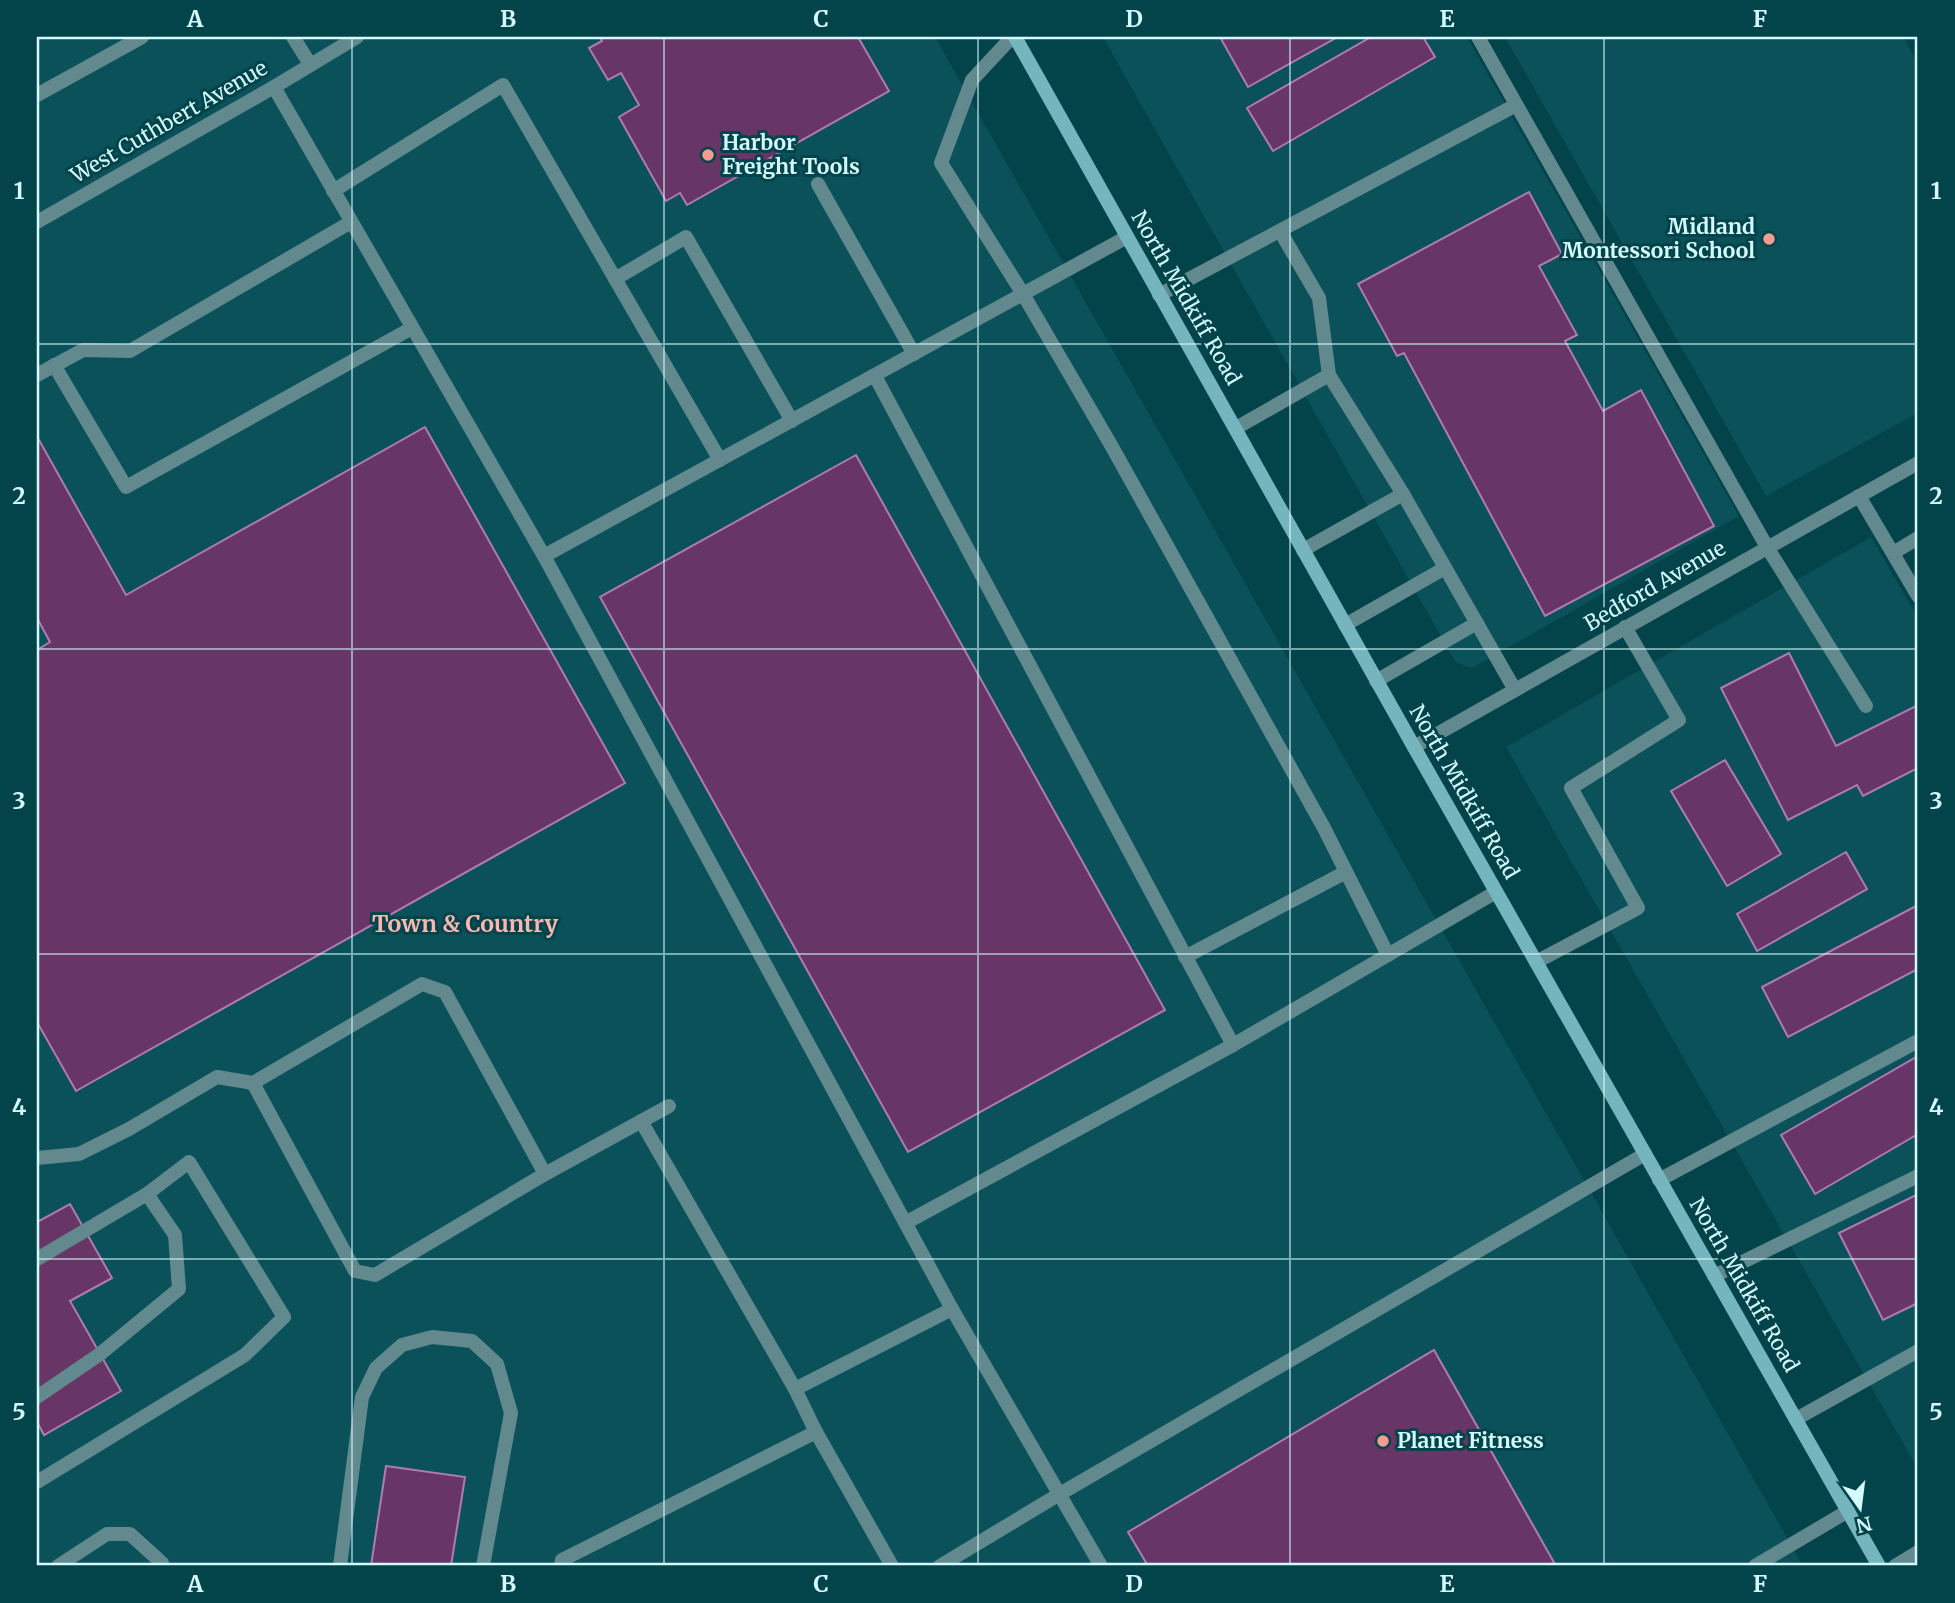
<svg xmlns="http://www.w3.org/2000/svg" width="1955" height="1603" viewBox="0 0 1955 1603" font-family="Merriweather,serif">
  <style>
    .built { fill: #0a5159 }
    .building { fill: #673667; stroke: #b07bb0; stroke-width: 2 }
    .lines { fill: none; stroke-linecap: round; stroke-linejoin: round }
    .service { stroke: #62898e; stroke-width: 14 }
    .minor { stroke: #62898e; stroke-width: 14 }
    .tertiary { stroke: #62898e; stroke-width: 14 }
    .secondary { stroke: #75b5bd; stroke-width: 14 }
    .grid { fill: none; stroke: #d4faff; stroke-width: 2; stroke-opacity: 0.55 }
    .poi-dot { fill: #f59c92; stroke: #03434a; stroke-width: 2.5 }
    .labels { text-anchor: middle; stroke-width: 6; stroke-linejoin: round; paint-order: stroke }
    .street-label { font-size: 21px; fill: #d4faff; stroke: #03434a }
    .poi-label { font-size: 21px; font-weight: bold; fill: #d4faff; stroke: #03434a; text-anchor: start }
    .neighbourhood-label { font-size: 23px; font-weight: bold; fill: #fab7af; stroke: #03434a }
    .neatline { fill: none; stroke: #d4faff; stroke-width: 2.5 }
    .grid-label { font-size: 23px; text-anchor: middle; font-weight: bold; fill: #d4faff }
  </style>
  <rect width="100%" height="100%" fill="#03434a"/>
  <g class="built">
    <path d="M37,37H935L1803,1566H37Z"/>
    <path d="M1103,37H1467L1739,516L1472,668L1456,663Z"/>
    <path d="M1505,37H1903L1918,64V413L1766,496Z"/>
    <path d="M1871,537L1918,618V1469L1506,747Z"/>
  </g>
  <g class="building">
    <path d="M600,37H858L889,91L687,205L680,193L666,201L619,117L639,105L621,73L608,80L589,48L602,41Z"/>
    <path d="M1220,37H1332L1334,39L1248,87Z"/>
    <path d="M1371,37H1423L1435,57L1273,151L1247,108Z"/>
    <path d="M1529,192L1562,254L1539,266L1577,335L1565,341L1603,411L1641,390L1714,526L1545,616L1404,353L1397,356L1358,284Z"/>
    <path d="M425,427L625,783L76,1091L37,1022V650L50,642L37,618V441L39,440L126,595Z"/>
    <path d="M856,455L1165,1010L908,1152L600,597Z"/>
    <path d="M1789,653L1836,746L1918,705V768L1863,796L1857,785L1788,820L1721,688Z"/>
    <path d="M1725,760L1781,854L1727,886L1671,791Z"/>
    <path d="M1846,852L1867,889L1757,951L1737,914Z"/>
    <path d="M1918,905V969L1788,1037L1762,987Z"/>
    <path d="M1918,1056V1134L1815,1194L1781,1135Z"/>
    <path d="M1918,1194V1303L1883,1320L1839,1233Z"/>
    <path d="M70,1204L112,1278L70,1301L121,1391L44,1435L37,1422V1222Z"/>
    <path d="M1434,1350L1556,1566H1148L1128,1532Z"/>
    <path d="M386,1466L465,1477L451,1566H371Z"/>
  </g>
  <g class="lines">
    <g class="service">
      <path d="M293,37L310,64"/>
      <path d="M1012,37L972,80L941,163L1023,294L1111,445L1324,828L1388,955"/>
      <path d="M1478,37L1767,547L1866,706"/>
      <path d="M274,87L544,556L952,1309L1101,1566"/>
      <path d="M37,95L142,37"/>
      <path d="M818,184L914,354"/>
      <path d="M333,191L503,85L720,460"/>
      <path d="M1280,231L1319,298L1329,375L1403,494L1515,690"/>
      <path d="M615,279L686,237L792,421"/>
      <path d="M1159,295L1516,105"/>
      <path d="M54,365L126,487L412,328"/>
      <path d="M37,375L83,350L130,351L351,222"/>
      <path d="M875,376L1233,1045L907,1222"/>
      <path d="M1236,428L1329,375"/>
      <path d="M1859,496L1918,596"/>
      <path d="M1303,550L1403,494"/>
      <path d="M1893,553L1918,538"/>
      <path d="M544,556L1127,237"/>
      <path d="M1345,625L1445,568"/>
      <path d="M1376,681L1477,623"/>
      <path d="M1185,957L1346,872"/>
      <path d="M1536,962L1638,908L1571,788L1679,720L1625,627"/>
      <path d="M1233,1045L1496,892"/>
      <path d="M253,1083L355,1271L375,1275L545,1174L669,1106"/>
      <path d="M641,1121L795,1389L816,1432L892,1566"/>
      <path d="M37,1158L79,1154L129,1129L217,1077L253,1083L422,984L445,992L545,1174"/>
      <path d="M1659,1180L1918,1041"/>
      <path d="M37,1259L147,1194L175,1235L179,1289L100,1354L37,1397"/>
      <path d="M1714,1276L1918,1176"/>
      <path d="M795,1389L952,1309"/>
      <path d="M1796,1419L1918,1351"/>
      <path d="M37,1482L245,1355L284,1317L189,1162L147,1194"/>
      <path d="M58,1566L107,1534H130L162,1563V1566"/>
      <path d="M340,1566L362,1397L376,1368L402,1345L432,1337L472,1341L497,1364L511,1413L483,1566"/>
      <path d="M561,1566L562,1560L816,1432"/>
      <path d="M940,1566L1058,1495L1645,1154"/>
      <path d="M1755,1566L1848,1511"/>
      <path d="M1895,1566L1918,1552"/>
    </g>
    <path class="minor" d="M1414,747L1918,463"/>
    <path class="tertiary" d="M37,222L274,87L357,37"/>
    <path class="secondary" d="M1015,37L1414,747L1879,1566"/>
  </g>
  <path class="grid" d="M352,37V1566M664,37V1566M978,37V1566M1290,37V1566M1604,37V1566M37,344H1918M37,649H1918M37,954H1918M37,1259H1918"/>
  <g class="poi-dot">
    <circle cx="708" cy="155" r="7"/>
    <circle cx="1769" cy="239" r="7"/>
    <circle cx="1383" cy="1441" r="7"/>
  </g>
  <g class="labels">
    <g class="street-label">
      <text transform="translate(169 122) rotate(-30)" y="7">West Cuthbert Avenue</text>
      <text transform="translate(1186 298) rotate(60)" y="7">North Midkiff Road</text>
      <text transform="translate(1655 586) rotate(-30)" y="7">Bedford Avenue</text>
      <text transform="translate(1464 792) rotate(60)" y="7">North Midkiff Road</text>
      <text transform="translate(1744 1285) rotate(60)" y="7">North Midkiff Road</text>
    </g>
    <g class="poi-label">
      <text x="722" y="150">Harbor<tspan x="722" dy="24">Freight Tools</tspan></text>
      <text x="1755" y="234" text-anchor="end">Midland<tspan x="1755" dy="24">Montessori School</tspan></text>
      <text x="1397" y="1448">Planet Fitness</text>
    </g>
    <g class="neighbourhood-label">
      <text x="465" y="932">Town &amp; Country</text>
    </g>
  </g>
  <rect width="1955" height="1603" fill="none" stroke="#03434a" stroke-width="77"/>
  <g transform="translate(1860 1508) rotate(166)" stroke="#03434a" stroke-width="5" paint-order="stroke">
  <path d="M0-5L12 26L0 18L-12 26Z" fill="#d4faff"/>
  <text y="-10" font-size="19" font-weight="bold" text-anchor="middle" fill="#d4faff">N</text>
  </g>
  <rect x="38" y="38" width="1878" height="1526" class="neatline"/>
  <g class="grid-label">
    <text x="195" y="27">A</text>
    <text x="508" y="27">B</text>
    <text x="821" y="27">C</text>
    <text x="1134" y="27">D</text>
    <text x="1447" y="27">E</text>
    <text x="1760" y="27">F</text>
    <text x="19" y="199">1</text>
    <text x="1936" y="199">1</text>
    <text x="19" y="504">2</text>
    <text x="1936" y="504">2</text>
    <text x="19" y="809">3</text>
    <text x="1936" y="809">3</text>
    <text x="19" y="1115">4</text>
    <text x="1936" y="1115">4</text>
    <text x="19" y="1420">5</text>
    <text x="1936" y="1420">5</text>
    <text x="195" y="1592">A</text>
    <text x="508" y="1592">B</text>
    <text x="821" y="1592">C</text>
    <text x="1134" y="1592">D</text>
    <text x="1447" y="1592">E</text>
    <text x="1760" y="1592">F</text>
  </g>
</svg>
